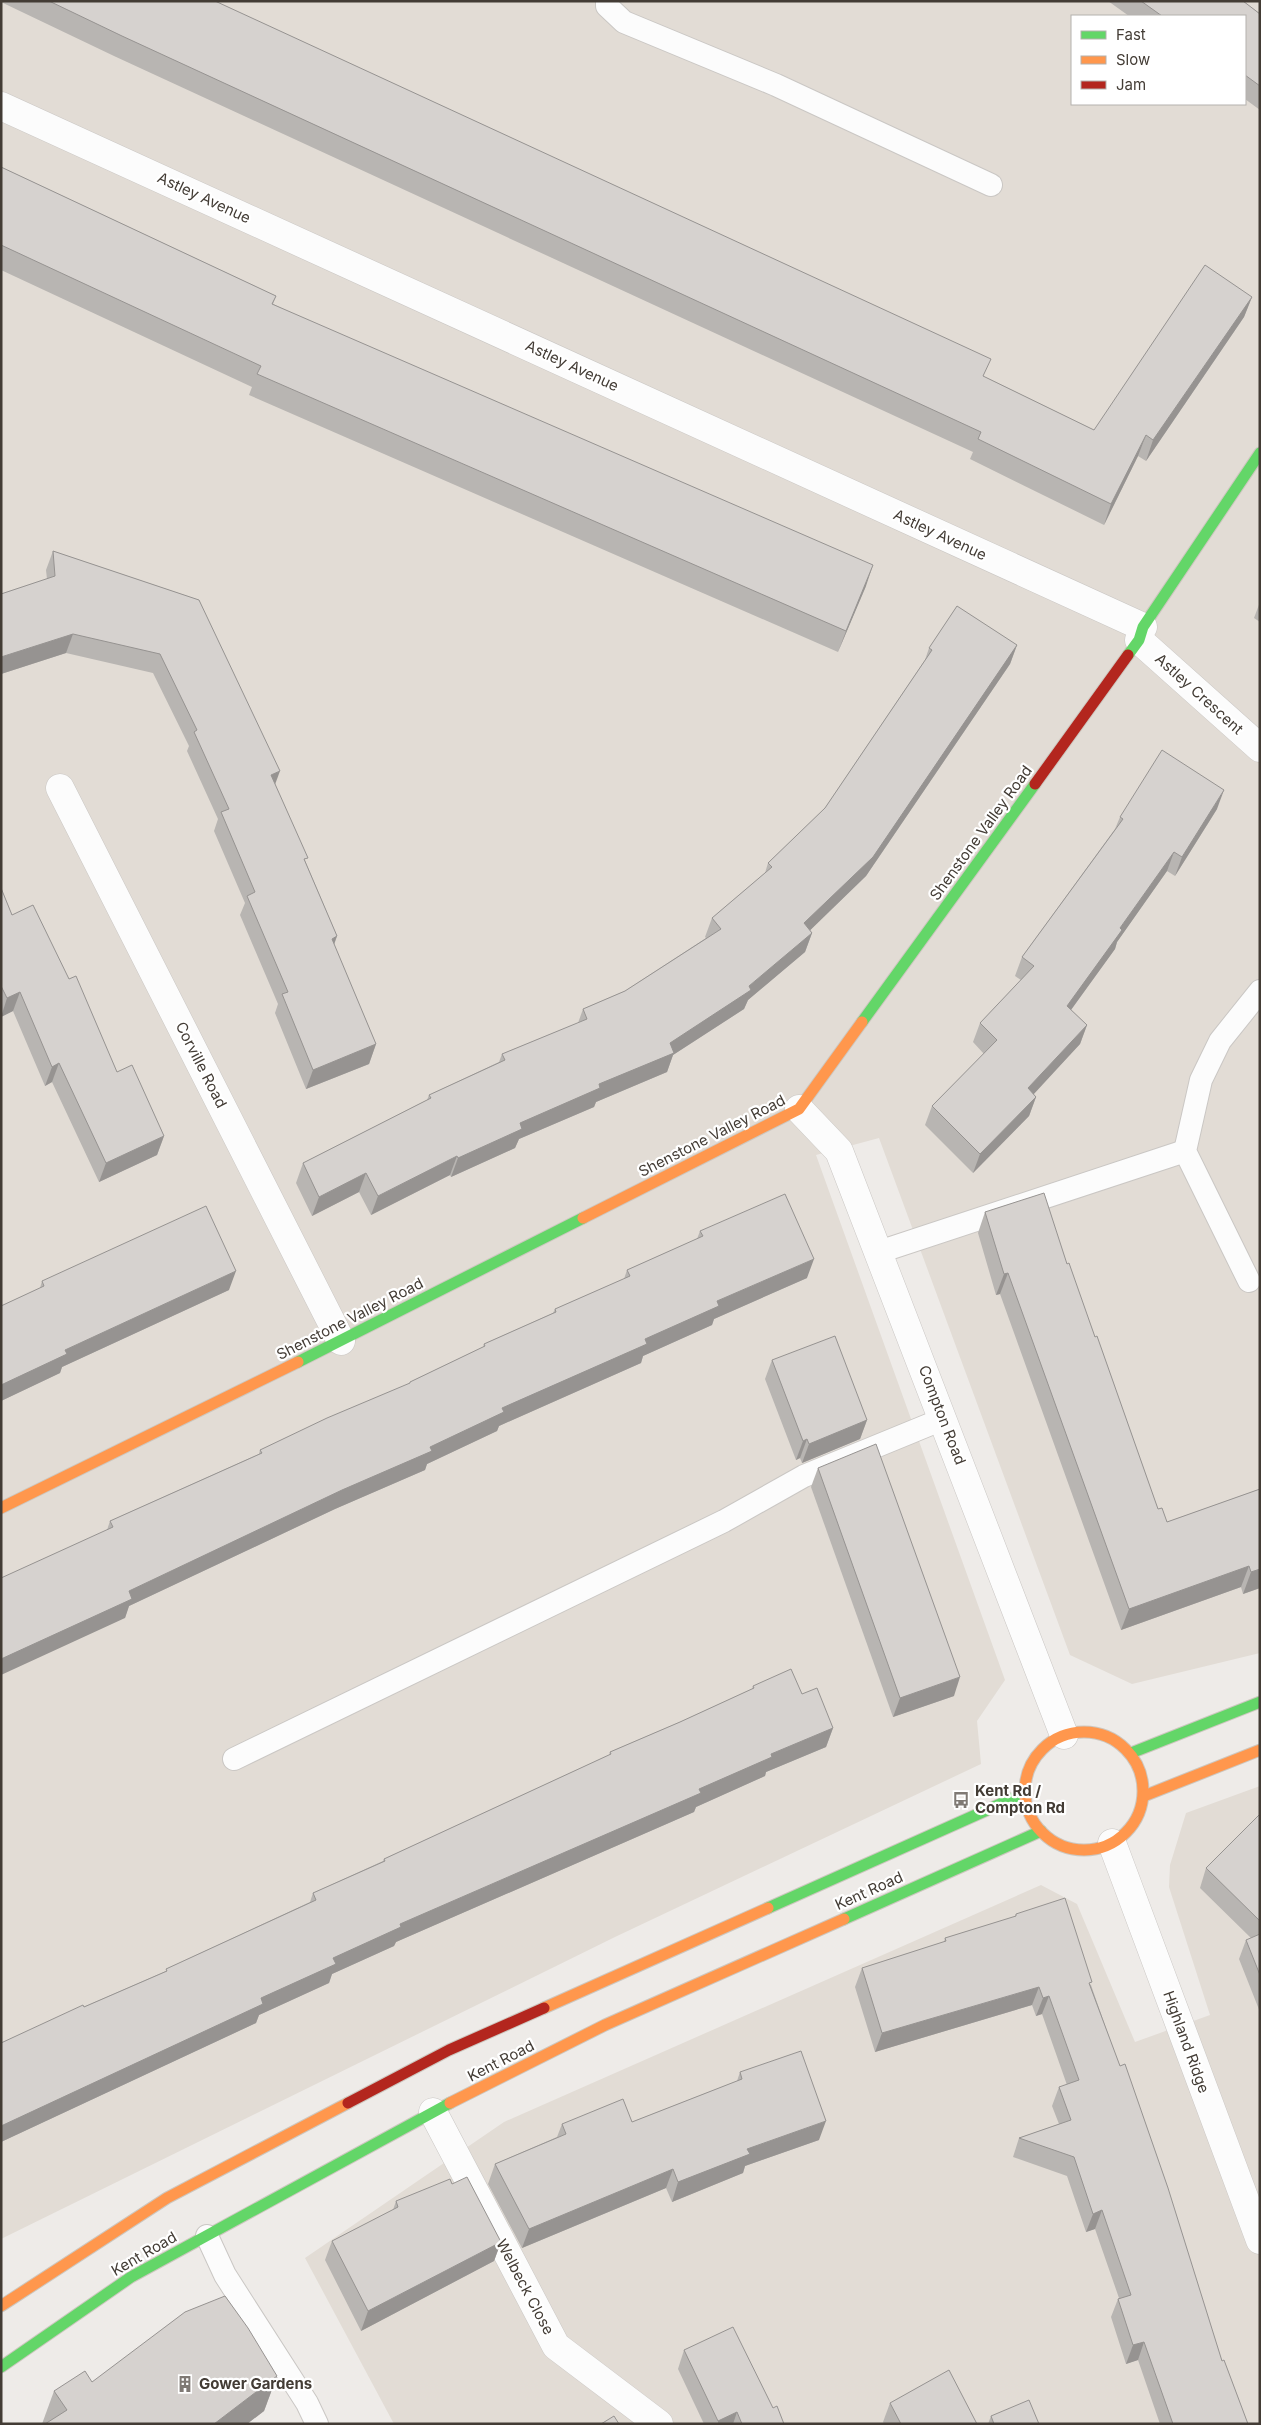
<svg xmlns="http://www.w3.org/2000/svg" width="1261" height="2425" viewBox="0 0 1261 2425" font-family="Inter,sans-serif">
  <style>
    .residential { fill: #e2dcd5; fill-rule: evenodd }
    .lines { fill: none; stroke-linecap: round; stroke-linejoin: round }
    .lane-casing { stroke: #cac7c4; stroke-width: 24 }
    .street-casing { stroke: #cac7c4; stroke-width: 29 }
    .fast-casing { stroke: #cdc7bf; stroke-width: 13 }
    .slow-casing { stroke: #cdc7bf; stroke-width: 13 }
    .jam-casing { stroke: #cdc7bf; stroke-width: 13 }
    .lane { stroke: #fcfcfc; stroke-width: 22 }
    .street { stroke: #fcfcfc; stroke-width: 28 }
    .fast { stroke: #63d668; stroke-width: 11 }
    .slow { stroke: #ff974d; stroke-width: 11 }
    .jam { stroke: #b3261e; stroke-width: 11 }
    .wall { fill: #b8b5b2 }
    .shaded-wall { fill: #969391 }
    .building { fill: #d6d2cf; stroke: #969391 }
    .labels { text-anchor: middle; stroke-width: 4.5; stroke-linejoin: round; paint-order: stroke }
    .street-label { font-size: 15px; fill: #433c35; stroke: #fff }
    .poi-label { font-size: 15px; font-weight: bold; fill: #433c35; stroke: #fff; text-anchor: start }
  </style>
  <rect width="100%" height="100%" fill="#eeebe8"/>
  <g class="residential">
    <path d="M1,1H1260V1653L1132,1684L1070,1655L879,1138L816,1155L1005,1680L977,1721L981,1764L615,1937L1,2239ZM1072,16H1245V104H1072Z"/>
    <path d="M1260,1786V2424H394L305,2258L504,2122L1041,1885L1077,1904L1135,2042L1210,2015L1169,1887L1170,1865L1186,1813Z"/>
  </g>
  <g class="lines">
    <g class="lane-casing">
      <g id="lane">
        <path d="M607,1V6L624,22L776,85L991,185"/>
        <path d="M879,1252L1185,1151"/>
        <path d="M1249,1281L1185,1151L1201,1080L1220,1041L1260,991"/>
        <path d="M234,1759L724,1521L804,1476L943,1419"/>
        <path d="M207,2236L225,2275L307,2403L317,2424"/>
      </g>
    </g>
    <g class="street-casing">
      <g id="street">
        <path d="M1,106L1143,627"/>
        <path d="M1139,640L1260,748"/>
        <path d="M60,788L341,1341"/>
        <path d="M799,1109L839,1151L1064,1735"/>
        <path d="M1112,1843L1260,2240"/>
        <path d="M433,2112L556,2346L659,2424"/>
      </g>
    </g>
    <g class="fast-casing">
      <g id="fast">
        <path d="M1128,655L1139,640L1143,627L1260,453"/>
        <path d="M862,1022L1035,784"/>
        <path d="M298,1362L583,1218"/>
        <path d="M1131,1753L1260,1702"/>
        <path d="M768,1908L1025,1793"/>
        <path d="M844,1919L1041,1831"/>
        <path d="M1,2367L131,2277L450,2103"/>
      </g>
    </g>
    <g class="slow-casing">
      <g id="slow">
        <path d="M583,1218L799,1109L862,1022"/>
        <path d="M1,1508L298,1362"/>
        <circle cx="1084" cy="1791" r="59"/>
        <path d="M1144,1796L1260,1750"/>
        <path d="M544,2008L768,1908"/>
        <path d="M450,2103L605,2025L844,1919"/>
        <path d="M1,2306L167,2198L348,2103"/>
      </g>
    </g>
    <g class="jam-casing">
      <g id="jam">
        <path d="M1035,784L1128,655"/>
        <path d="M348,2103L449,2050L544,2008"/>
      </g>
    </g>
    <use href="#lane" class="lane"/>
    <use href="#street" class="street"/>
    <use href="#fast" class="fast"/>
    <use href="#slow" class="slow"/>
    <use href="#jam" class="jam"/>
  </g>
  <g class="wall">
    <path d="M1,1H215L1094,430L1252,297L1244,317L1146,461L1138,456L1104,525L970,459L973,452L114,56L1,2Z"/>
    <path d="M1108,1H1243L1260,14V110L1245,99V16H1129Z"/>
    <path d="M1,167L276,296L273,304L866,586L838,652L249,395L252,387L1,270Z"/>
    <path d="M53,551L199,600L275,784L306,863L337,936L334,945L376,1044L369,1064L306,1089L275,1013L278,1004L240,915L245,903L214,831L218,819L187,751L189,746L153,673L66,653L1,674V594L47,579L46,570Z"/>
    <path d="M1260,602V622L1254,618Z"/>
    <path d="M1017,645L1010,664L866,876L810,930L812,933L805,952L748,1000L744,1009L673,1055L667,1072L596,1102L594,1107L519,1139L515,1148L451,1177L450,1175L371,1215L359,1192L312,1216L296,1183L303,1163L427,1100L429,1095L499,1062L502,1054L578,1023L583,1009L625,991L706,938L705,937L712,918L765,873L768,863L825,808L925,660L929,648Z"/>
    <path d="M1217,809L1175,876L1167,871L1117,942L1115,949L1071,1010L1087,1025L1080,1044L1033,1094L1036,1097L1029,1116L973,1173L925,1125L932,1106L984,1054L973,1042L980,1023L1021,980L1015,976L1022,957L1115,829L1120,817Z"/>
    <path d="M1,888L12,915L69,979L117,1072L164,1136L157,1155L99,1182L52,1082L45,1086L13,1011L1,1017Z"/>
    <path d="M985,1212L1067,1264L1095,1337L1158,1509L1167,1522L1260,1489V1588L1243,1594L1241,1587L1121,1630L1000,1294L996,1295L978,1233Z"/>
    <path d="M700,1231L807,1278L714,1319L712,1325L643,1356L641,1363L499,1426L497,1431L427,1464L425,1470L335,1509L129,1606L125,1618L107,1530L110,1521L259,1454L260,1450L409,1384L410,1382L483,1347L484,1344L553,1313L555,1309L624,1279L627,1270L697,1239Z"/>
    <path d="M42,1281L229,1290L62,1367L60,1373L1,1401V1306L40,1288Z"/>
    <path d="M772,1360L867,1420L860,1439L802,1463L800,1458L796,1460L765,1379Z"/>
    <path d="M818,1468L954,1696L893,1717L811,1487Z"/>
    <path d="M753,1686L802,1694L833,1728L826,1747L766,1772L765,1776L696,1807L694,1812L396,1942L394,1946L332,1974L329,1983L259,2015L256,2023L1,2142V2043L166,1971V1969L310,1902L313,1893L383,1861L384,1859L609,1755L610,1752L680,1722L752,1689Z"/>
    <path d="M1260,1814V2012L1239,1959L1246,1940L1251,1938L1200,1888L1206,1868Z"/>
    <path d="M1016,1914L1091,1985L1222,2361L1248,2424H1160L1138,2360L1126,2364L1111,2317L1118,2299L1119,2298L1095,2229L1086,2232L1067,2176L1013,2157L1019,2138L1059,2124L1052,2106L1059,2087L1067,2085L1042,2014L1036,2016L1032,2005L875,2052L855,1987L862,1968L944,1942L945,1938L1015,1917Z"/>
    <path d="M740,2072L819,2140L745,2166L743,2173L672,2202L666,2188L522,2248L488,2184L495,2164L557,2137L562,2124L632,2122L737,2081Z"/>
    <path d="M452,2184L501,2242L494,2261L361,2331L325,2260L332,2241L393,2210L396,2201Z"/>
    <path d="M684,2350L773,2408L784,2424H704L678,2369Z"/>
    <path d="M277,2376L264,2411L247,2424H42L54,2391L92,2382Z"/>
    <path d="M890,2403L977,2424H884L883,2422Z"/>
    <path d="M991,2416L1039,2424H988Z"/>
  </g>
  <g class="shaded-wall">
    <path d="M1252,297L1244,317L1146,461L1153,440Z"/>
    <path d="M1146,435L1138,456L1104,525L1111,504Z"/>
    <path d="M873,565L866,586L838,652L846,631Z"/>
    <path d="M73,634L66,653L1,674V657Z"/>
    <path d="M1017,645L1010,664L866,876L797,943L804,923Z"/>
    <path d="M280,771L273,790L271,775Z"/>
    <path d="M1224,790L1217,809L1175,876L1182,857Z"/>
    <path d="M1174,852L1167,871L1117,942L1115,949L1060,1025L1067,1006L1120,928Z"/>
    <path d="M812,933L805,952L748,1000L744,1009L673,1055L667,1072L596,1102L594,1107L519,1139L515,1148L451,1177L458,1158L520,1123L599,1084L670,1043L749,986Z"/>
    <path d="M337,936L330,955L332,939Z"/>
    <path d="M20,992L13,1011L1,1017L7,998Z"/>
    <path d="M1087,1025L1080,1044L1021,1108L1028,1088Z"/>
    <path d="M376,1044L369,1064L306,1089L313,1070Z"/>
    <path d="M59,1063L52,1082L45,1086L52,1067Z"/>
    <path d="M1036,1097L1029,1116L973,1173L980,1154Z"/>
    <path d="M164,1136L157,1155L99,1182L106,1163Z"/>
    <path d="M457,1156L450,1175L371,1215L378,1196Z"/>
    <path d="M366,1173L359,1192L312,1216L319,1197Z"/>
    <path d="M814,1259L807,1278L714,1319L712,1325L643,1356L641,1363L499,1426L497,1431L427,1464L425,1470L335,1509L129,1606L125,1618L1,1675V1659L129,1591L430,1447L502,1408L645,1339L717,1301Z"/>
    <path d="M236,1271L229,1290L62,1367L60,1373L1,1401V1385L65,1350Z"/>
    <path d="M1008,1273L1000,1294L996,1295L1004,1274Z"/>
    <path d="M867,1420L860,1439L802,1463L809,1444Z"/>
    <path d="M807,1439L800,1458L796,1460L803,1441Z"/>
    <path d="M1249,1566L1241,1587L1121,1630L1129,1609Z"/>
    <path d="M1260,1569V1588L1243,1594L1251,1572Z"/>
    <path d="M960,1677L954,1696L893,1717L900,1698Z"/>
    <path d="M833,1728L826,1747L766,1772L765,1776L696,1807L694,1812L396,1942L394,1946L332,1974L329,1983L259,2015L256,2023L1,2142V2126L261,1998L333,1958L400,1924L699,1789L771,1754Z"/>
    <path d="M1039,1987L1032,2005L875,2052L882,2033Z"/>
    <path d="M1049,1996L1042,2014L1036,2016L1043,1998Z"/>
    <path d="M826,2121L819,2140L745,2166L743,2173L672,2202L678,2182L747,2149Z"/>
    <path d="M673,2169L666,2188L522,2248L529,2229Z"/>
    <path d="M1102,2210L1095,2229L1086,2232L1093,2214Z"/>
    <path d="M501,2242L494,2261L361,2331L368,2311Z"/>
    <path d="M1144,2342L1138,2360L1126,2364L1133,2345Z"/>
    <path d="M277,2376L264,2411L247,2424H214Z"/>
    <path d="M737,2412L733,2424H718V2421Z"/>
  </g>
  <g class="building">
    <path d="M49,1H215L991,359L983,376L1094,430L1205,265L1252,297L1153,440L1146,435L1111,504L978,439L981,432L122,36Z"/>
    <path d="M1141,1H1243L1260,14V86L1245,75V16H1162Z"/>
    <path d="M1,167L276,296L272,304L873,565L846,631L257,374L261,366L1,245Z"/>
    <path d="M53,551L199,600L280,771L271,775L308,858L304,859L337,936L332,939L376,1044L313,1070L282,994L288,992L247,896L255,892L221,812L229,809L194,732L197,730L160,654L73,634L1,657V594L55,576Z"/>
    <path d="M957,606L1017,645L873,857L804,923L812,933L749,986L751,990L670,1043L674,1053L599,1084L600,1088L520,1123L522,1129L458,1158L457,1156L378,1196L366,1173L319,1197L303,1163L431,1098L429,1095L505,1060L502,1054L587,1019L583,1009L625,991L721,929L712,918L772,867L768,863L825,808L932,650L929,648Z"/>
    <path d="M1162,750L1224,790L1182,857L1174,852L1120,928L1122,930L1067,1006L1087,1025L1028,1088L1036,1097L980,1154L932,1106L997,1040L980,1023L1034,966L1022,957L1123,819L1120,817Z"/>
    <path d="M1,888L12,915L33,905L69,979L76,976L117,1072L132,1065L164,1136L106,1163L59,1063L52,1067L20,992L7,998L1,986Z"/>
    <path d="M1044,1193L1067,1264L1069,1263L1095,1337L1097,1336L1158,1509L1162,1508L1167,1522L1260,1489V1569L1251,1572L1249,1566L1129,1609L1008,1273L1004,1274L985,1212Z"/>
    <path d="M785,1194L814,1259L717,1301L719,1306L645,1339L647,1344L502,1408L504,1412L430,1447L432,1451L342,1490L129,1591L132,1599L1,1659V1578L113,1527L110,1521L262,1453L260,1450L327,1418L410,1383V1382L485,1346L484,1344L556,1312L555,1309L630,1276L627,1270L703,1236L700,1231Z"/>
    <path d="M206,1206L236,1271L65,1350L67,1354L1,1385V1306L44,1286L42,1281Z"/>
    <path d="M835,1336L867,1420L809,1444L807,1439L803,1441L772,1360Z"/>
    <path d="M876,1444L960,1677L900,1698L818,1468Z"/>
    <path d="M791,1669L802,1694L817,1688L833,1728L771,1754L772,1757L699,1789L701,1793L400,1924L401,1927L333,1958L336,1964L261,1998L263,2004L1,2126V2043L83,2005L84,2007L167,1971L166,1969L316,1900L313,1893L385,1861L384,1859L611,1754L610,1752L680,1722L754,1688L753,1686Z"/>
    <path d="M1260,1814V1921L1206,1868Z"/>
    <path d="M1065,1898L1092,1982L1089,1983L1120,2066L1125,2064L1168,2188L1222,2361L1224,2360L1248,2424H1173L1144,2342L1133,2345L1118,2299L1131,2295L1102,2210L1093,2214L1074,2157L1019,2138L1071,2120L1059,2087L1079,2080L1049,1996L1043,1998L1039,1987L882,2033L862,1968L946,1941L945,1938L1016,1916V1914Z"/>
    <path d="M1260,1934V1975L1246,1940Z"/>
    <path d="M801,2051L826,2121L747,2149L750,2154L678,2182L673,2169L529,2229L495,2164L566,2134L562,2124L623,2099L632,2122L742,2079L740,2072Z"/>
    <path d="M467,2177L501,2242L368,2311L332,2241L398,2207L396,2201L450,2179L452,2184Z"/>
    <path d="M225,2296L248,2328L277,2376L214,2424H45L67,2410L54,2391L85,2371L92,2382L185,2312Z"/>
    <path d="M733,2327L773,2408L777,2406L784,2424H742L737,2412L718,2421L684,2350Z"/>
    <path d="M949,2370L977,2424H901L890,2403Z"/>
    <path d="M1029,2400L1039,2424H994L991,2416Z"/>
    <path d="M614,2416L619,2424H601Z"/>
  </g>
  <defs>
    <g id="bus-bare" transform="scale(1.35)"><path d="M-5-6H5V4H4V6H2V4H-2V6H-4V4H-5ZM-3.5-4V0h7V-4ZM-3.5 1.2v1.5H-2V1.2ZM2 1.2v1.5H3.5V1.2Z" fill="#7f7974" stroke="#fff" stroke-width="2.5" paint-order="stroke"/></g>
    <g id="building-bare" transform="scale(1.35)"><path d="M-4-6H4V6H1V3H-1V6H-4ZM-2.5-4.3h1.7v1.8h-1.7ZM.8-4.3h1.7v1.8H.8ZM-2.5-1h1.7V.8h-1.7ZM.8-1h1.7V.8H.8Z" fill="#7f7974" stroke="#fff" stroke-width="2.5" paint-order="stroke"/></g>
  </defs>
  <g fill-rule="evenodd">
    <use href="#bus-bare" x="961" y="1800"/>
    <use href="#building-bare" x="185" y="2384"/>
  </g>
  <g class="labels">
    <g class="street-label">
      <text transform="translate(204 198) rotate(25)" y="5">Astley Avenue</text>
      <text transform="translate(572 366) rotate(25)" y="5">Astley Avenue</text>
      <text transform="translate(940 535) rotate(25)" y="5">Astley Avenue</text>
      <text transform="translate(1199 694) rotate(42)" y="5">Astley Crescent</text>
      <text transform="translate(981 833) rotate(-54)" y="5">Shenstone Valley Road</text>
      <text transform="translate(201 1065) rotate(63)" y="5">Corville Road</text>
      <text transform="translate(712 1136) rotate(-27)" y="5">Shenstone Valley Road</text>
      <text transform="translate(350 1319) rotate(-27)" y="5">Shenstone Valley Road</text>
      <text transform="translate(942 1415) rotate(69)" y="5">Compton Road</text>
      <text transform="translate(869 1891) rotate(-24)" y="5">Kent Road</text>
      <text transform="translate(1186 2042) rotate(70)" y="5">Highland Ridge</text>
      <text transform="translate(501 2061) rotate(-27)" y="5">Kent Road</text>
      <text transform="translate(144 2254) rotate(-30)" y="5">Kent Road</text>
      <text transform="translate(525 2287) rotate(62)" y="5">Welbeck Close</text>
    </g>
    <g class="poi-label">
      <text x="975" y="1796">Kent Rd /<tspan x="975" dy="17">Compton Rd</tspan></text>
      <text x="199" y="2389">Gower Gardens</text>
    </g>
  </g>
  <rect width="1261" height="2425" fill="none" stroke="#433c35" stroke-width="5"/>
  <rect x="1071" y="15" width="175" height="90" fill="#ffffff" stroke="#b4b1ae"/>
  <rect x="1081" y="31" width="25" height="8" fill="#63d668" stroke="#b4b1ae"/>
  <text x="1116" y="40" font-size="15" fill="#433c35">Fast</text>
  <rect x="1081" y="56" width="25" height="8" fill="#ff974d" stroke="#b4b1ae"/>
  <text x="1116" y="65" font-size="15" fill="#433c35">Slow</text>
  <rect x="1081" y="81" width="25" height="8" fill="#b3261e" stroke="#b4b1ae"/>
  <text x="1116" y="90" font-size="15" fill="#433c35">Jam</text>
</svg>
